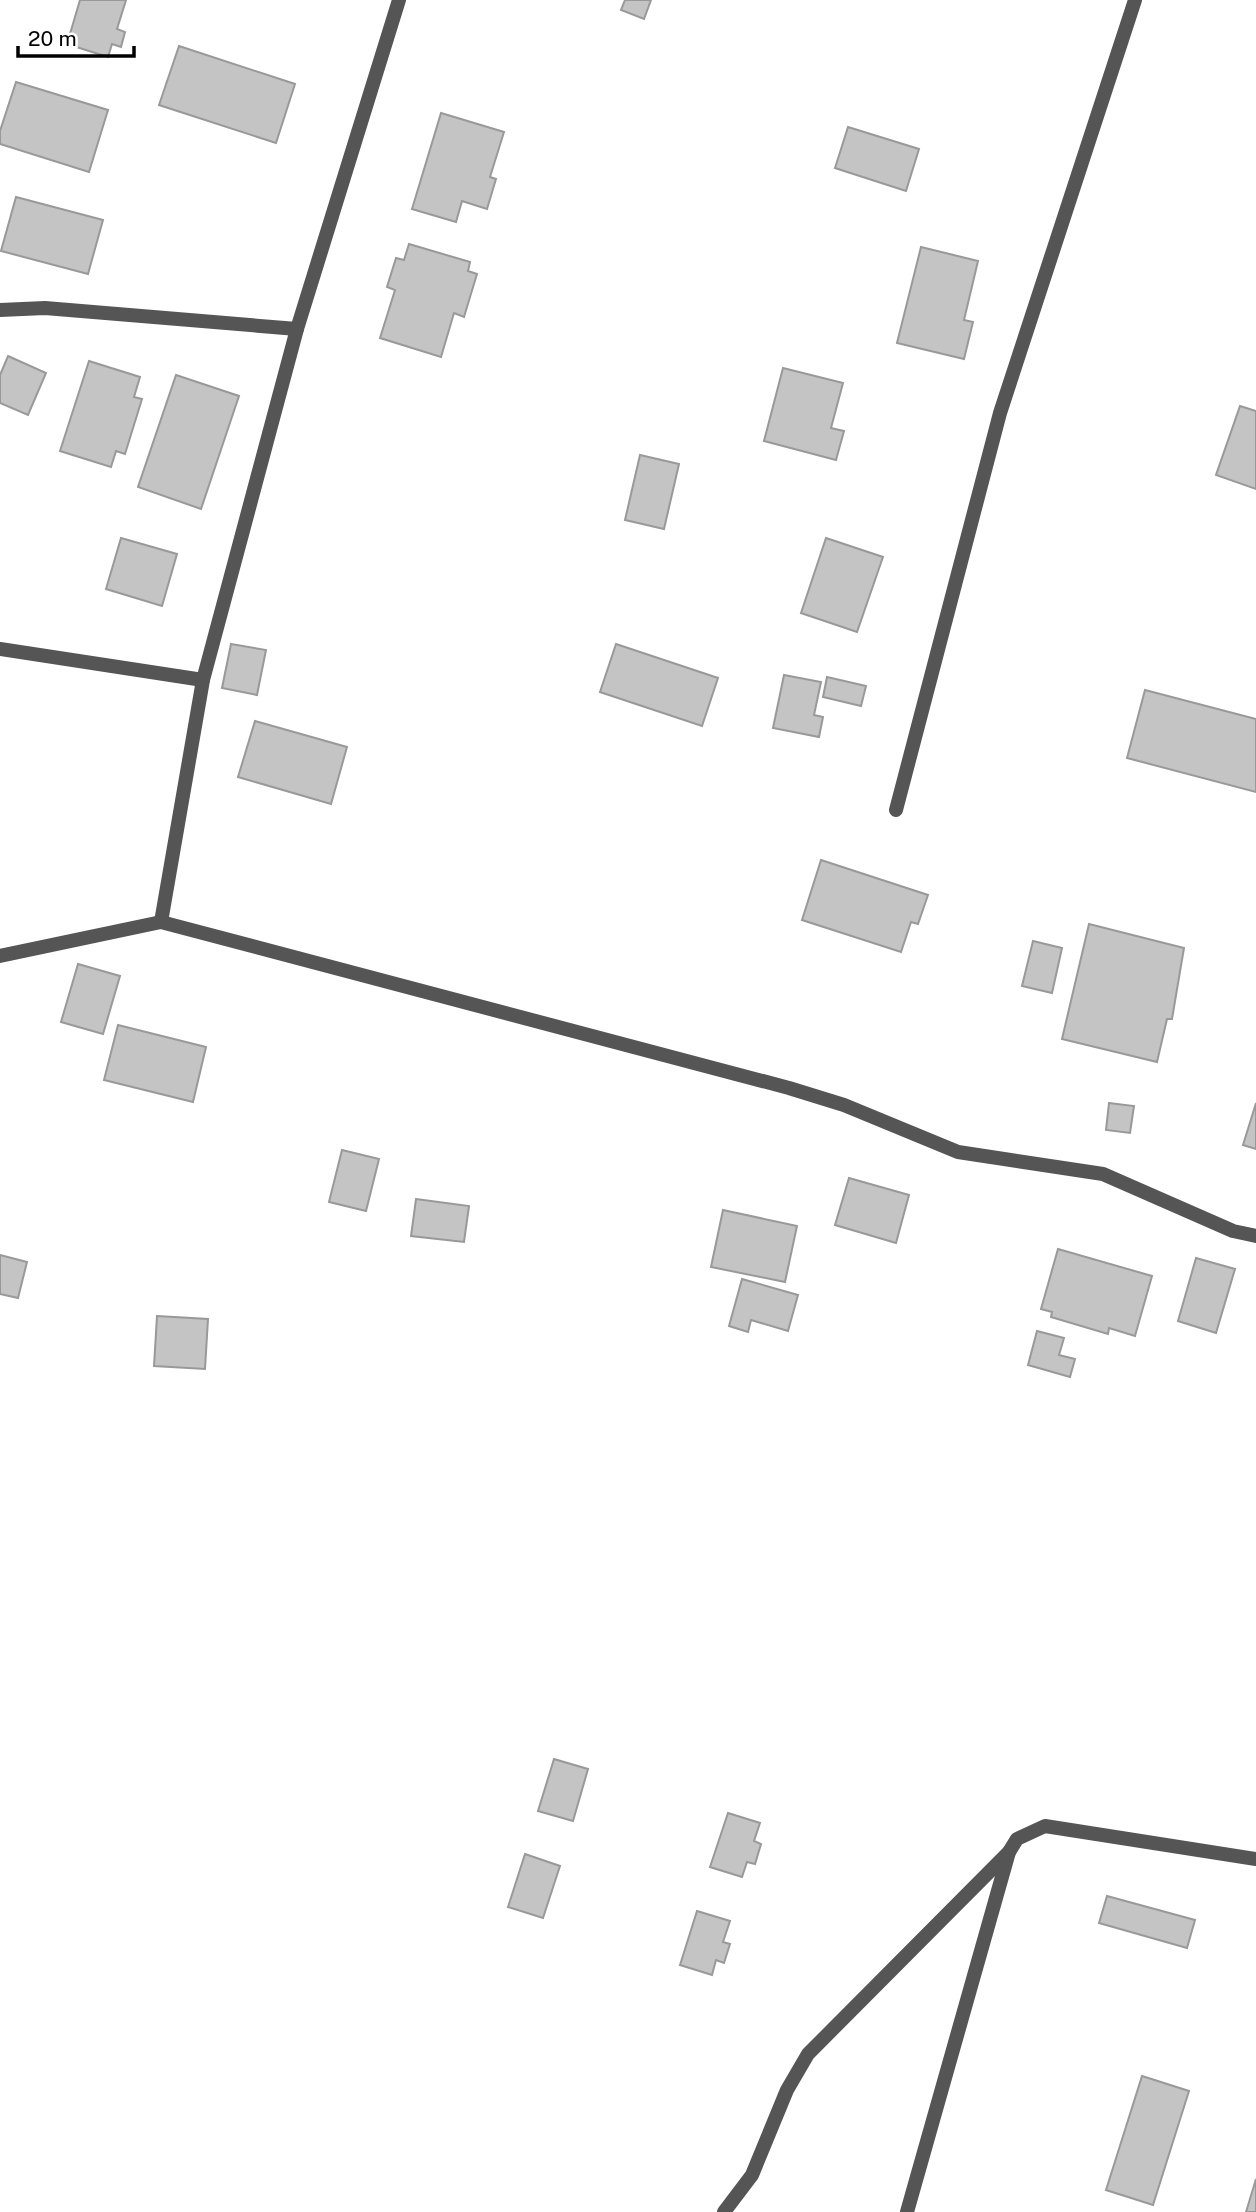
<svg xmlns="http://www.w3.org/2000/svg" width="1256" height="2212" viewBox="0 0 1256 2212" font-family="'Public Sans',sans-serif">
  <style>
    .building { fill: #c4c4c4; stroke: #999; stroke-width: 2 }
    .lines { fill: none; stroke-linecap: round; stroke-linejoin: round }
    .street { stroke: #555; stroke-width: 14 }
  </style>
  <rect width="100%" height="100%" fill="#fff"/>
  <g class="building">
    <path d="M80,0H126L117,29L125,32L121,47L112,44L108,57L67,44Z"/>
    <path d="M625,0H651L644,19L621,10Z"/>
    <path d="M179,46L295,84L276,143L159,105Z"/>
    <path d="M16,82L108,110L89,172L0,144V131Z"/>
    <path d="M441,113L504,132L490,177L496,179L487,209L462,201L456,222L412,209Z"/>
    <path d="M848,127L919,149L906,191L835,168Z"/>
    <path d="M16,197L103,220L88,274L1,251Z"/>
    <path d="M409,244L470,262L468,271L477,274L464,317L454,313L441,357L380,338L395,290L387,287L396,258L404,260Z"/>
    <path d="M921,247L978,261L964,320L973,322L964,359L897,343Z"/>
    <path d="M8,356L46,373L28,415L0,403V375Z"/>
    <path d="M89,361L140,377L134,397L142,399L125,454L116,451L111,467L60,451Z"/>
    <path d="M783,368L843,383L831,428L844,431L836,460L764,441Z"/>
    <path d="M176,375L239,396L201,509L138,487Z"/>
    <path d="M1240,406L1256,411V489L1216,475Z"/>
    <path d="M640,455L679,464L664,529L625,520Z"/>
    <path d="M121,538L177,554L162,606L106,589Z"/>
    <path d="M826,538L883,557L857,632L801,613Z"/>
    <path d="M231,644L266,650L257,695L222,688Z"/>
    <path d="M616,644L718,678L702,726L600,692Z"/>
    <path d="M784,675L821,682L814,715L823,717L819,737L773,728Z"/>
    <path d="M827,677L866,686L861,706L823,697Z"/>
    <path d="M1145,690L1256,719V792L1127,758Z"/>
    <path d="M255,721L347,747L331,804L238,777Z"/>
    <path d="M821,860L928,895L918,924L911,922L901,952L802,920Z"/>
    <path d="M1089,924L1184,948L1172,1019H1167L1157,1062L1062,1039Z"/>
    <path d="M1033,941L1062,948L1052,993L1022,986Z"/>
    <path d="M78,964L120,976L103,1034L61,1022Z"/>
    <path d="M118,1025L206,1047L193,1102L104,1080Z"/>
    <path d="M1109,1103L1134,1106L1130,1133L1106,1130Z"/>
    <path d="M1256,1103V1149L1243,1145Z"/>
    <path d="M342,1150L379,1159L366,1211L329,1202Z"/>
    <path d="M849,1178L909,1195L896,1243L835,1225Z"/>
    <path d="M416,1199L469,1206L464,1242L411,1236Z"/>
    <path d="M723,1210L797,1226L785,1282L711,1267Z"/>
    <path d="M1058,1249L1152,1276L1135,1336L1109,1328L1108,1334L1051,1317L1052,1312L1041,1309Z"/>
    <path d="M0,1255L27,1262L18,1298L0,1294Z"/>
    <path d="M1196,1258L1235,1269L1216,1333L1178,1321Z"/>
    <path d="M742,1279L798,1295L788,1331L751,1320L748,1332L729,1326Z"/>
    <path d="M157,1316L208,1319L205,1369L154,1366Z"/>
    <path d="M1037,1331L1064,1338L1059,1355L1075,1359L1070,1377L1028,1365Z"/>
    <path d="M554,1759L588,1769L573,1821L538,1811Z"/>
    <path d="M728,1813L760,1823L754,1841L761,1844L755,1864L747,1862L742,1877L710,1867Z"/>
    <path d="M525,1854L560,1866L543,1918L508,1907Z"/>
    <path d="M1107,1896L1195,1920L1187,1948L1099,1923Z"/>
    <path d="M697,1911L730,1921L723,1942L730,1944L724,1963L716,1960L712,1975L680,1965Z"/>
    <path d="M1142,2076L1189,2091L1153,2205L1106,2190Z"/>
    <path d="M1256,2179V2212H1246Z"/>
  </g>
  <g class="lines">
    <g class="street">
      <path d="M0,310L45,308L297,329"/>
      <path d="M0,649L203,680"/>
      <path d="M896,810L1000,413L1135,0"/>
      <path d="M161,922L203,680L297,329L399,0"/>
      <path d="M0,956L161,922L789,1088L844,1105L958,1152L1103,1174L1233,1231L1256,1236"/>
      <path d="M724,2212L752,2175L787,2090L808,2054L1009,1852"/>
      <path d="M907,2212L1009,1852L1017,1839L1045,1826L1256,1859"/>
    </g>
  </g>
  <path d="M18 46v10h116v-10" fill="none" stroke="#000000" stroke-width="3.5"/>
  <text x="28" y="46" font-size="21" fill="#000000" stroke="#ffffff" stroke-width="5" paint-order="stroke">20 m</text>
</svg>
